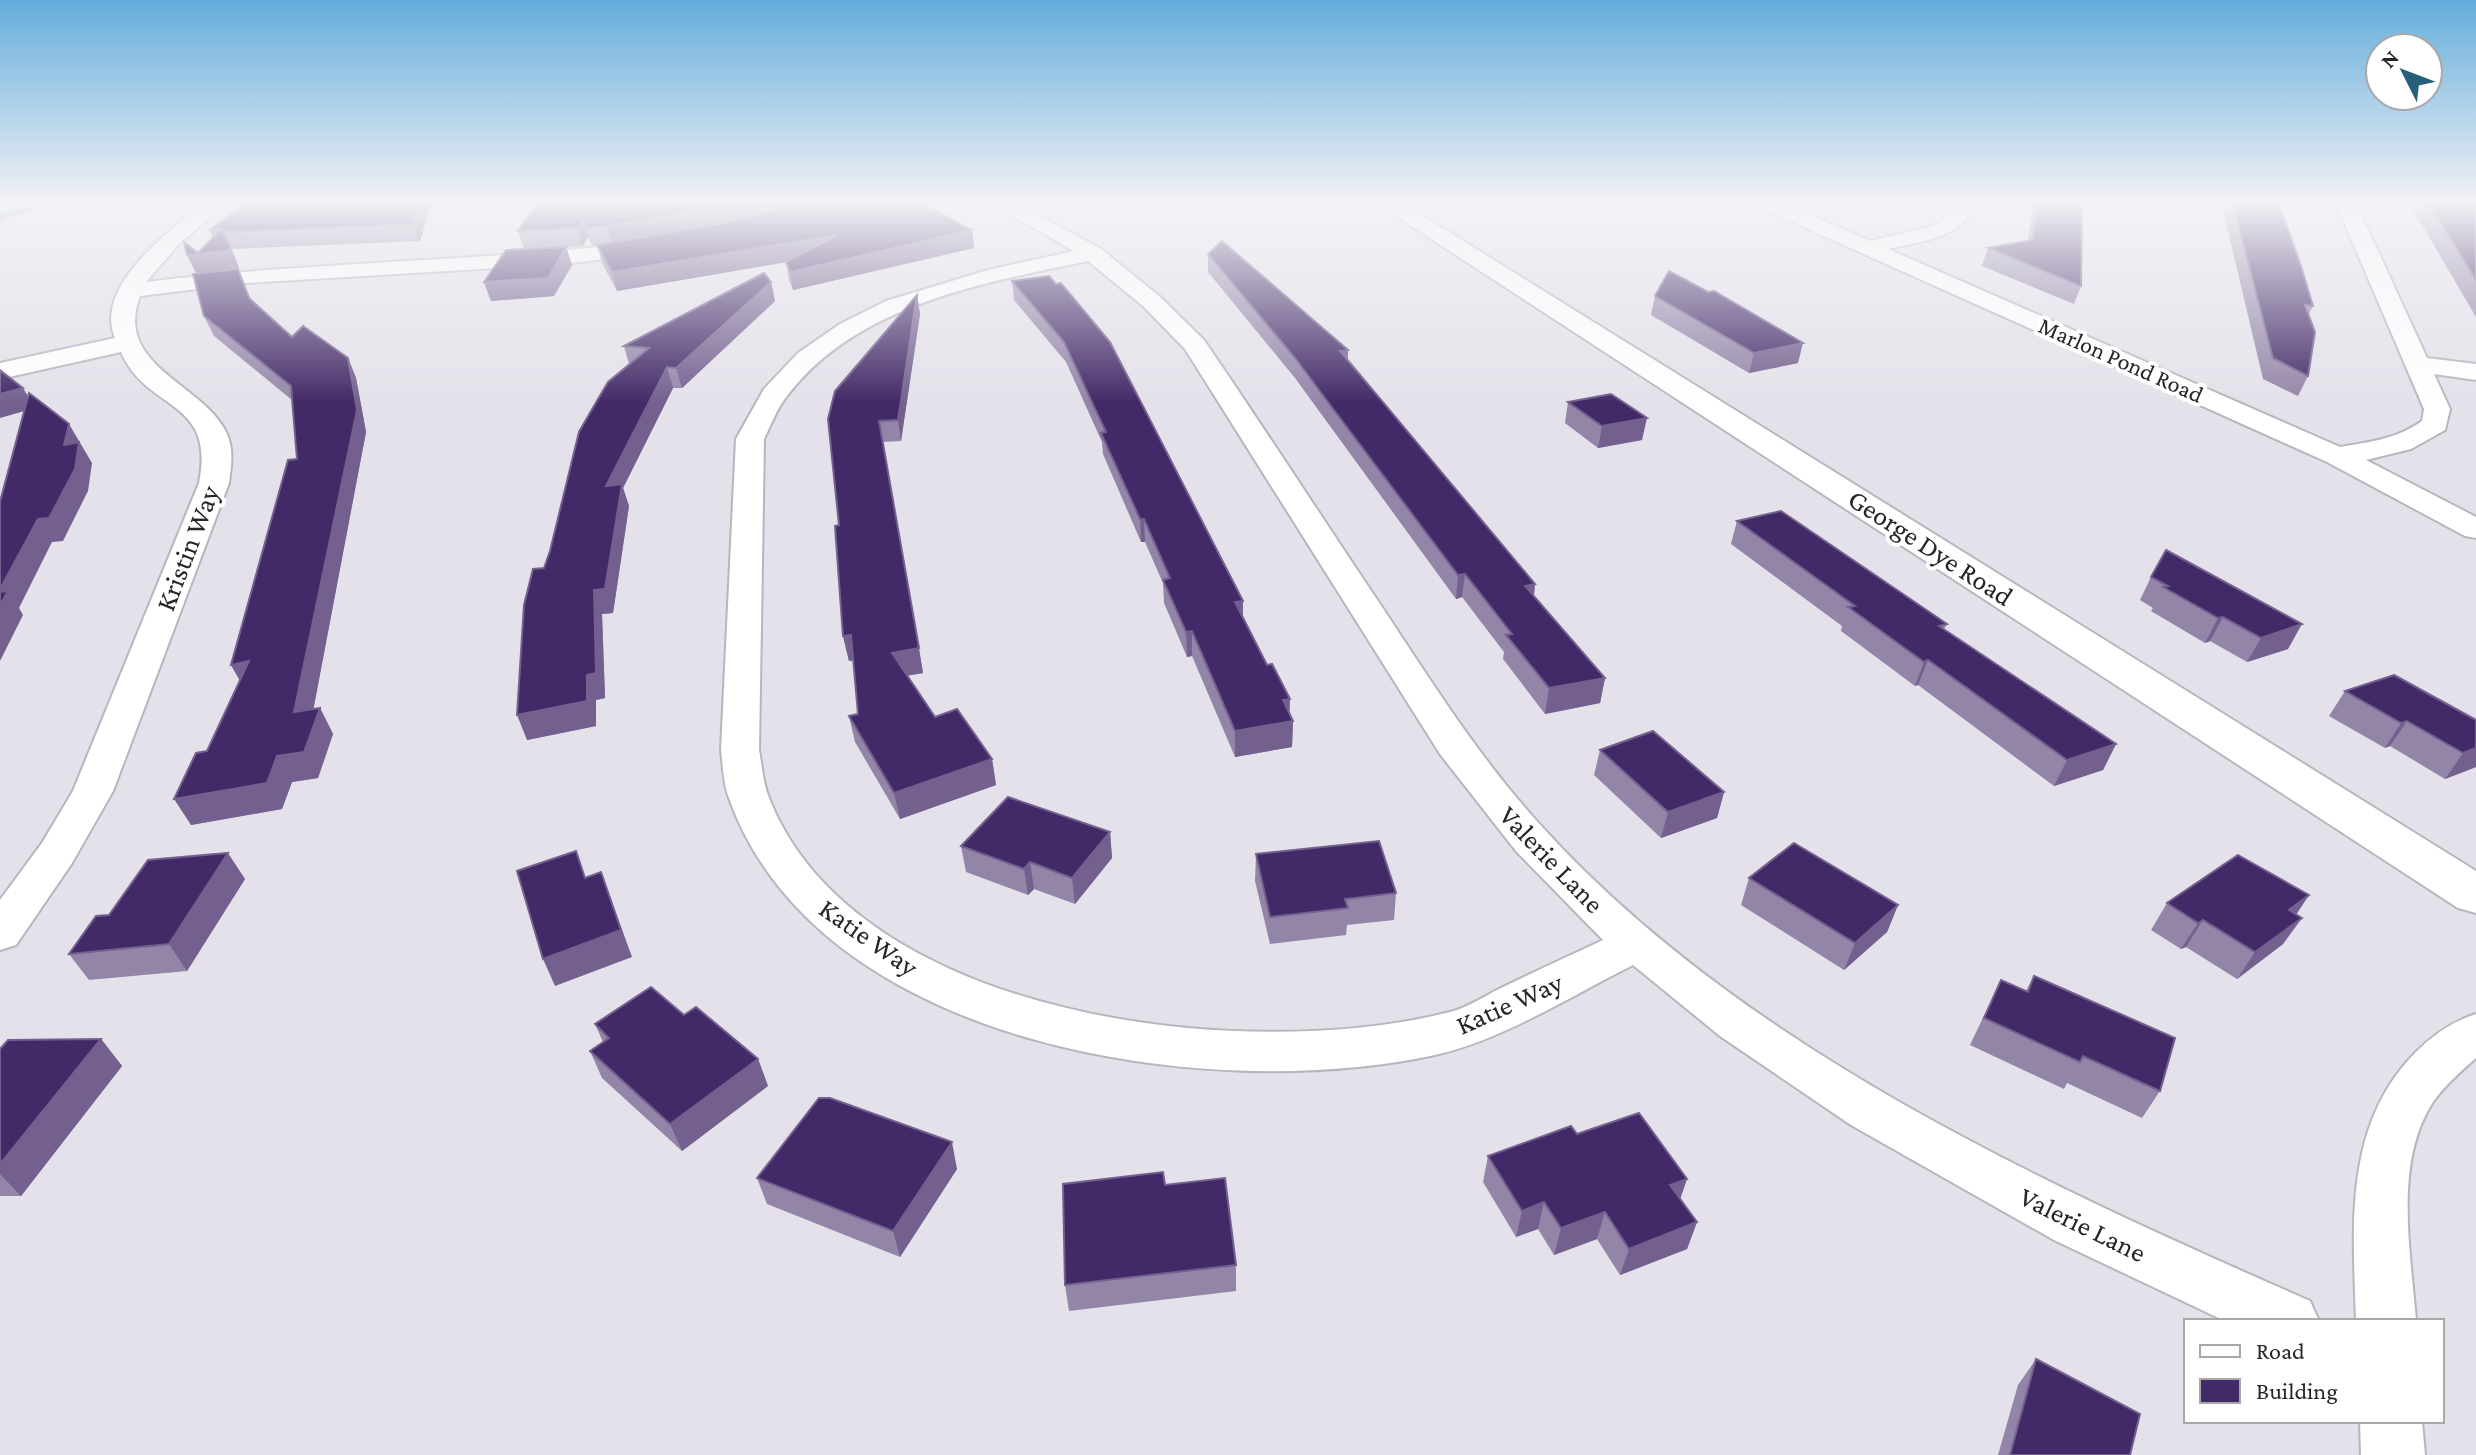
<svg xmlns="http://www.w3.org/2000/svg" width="2476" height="1455" viewBox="0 0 2476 1455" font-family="'Crimson Pro',serif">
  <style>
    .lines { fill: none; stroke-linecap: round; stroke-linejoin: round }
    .stream { stroke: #3ea2c7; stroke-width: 7 }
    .minor-casing { stroke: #b8b5be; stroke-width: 4 }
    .tertiary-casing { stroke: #b8b5be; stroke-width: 4 }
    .minor { fill: #fff; fill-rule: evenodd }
    .tertiary { fill: #fff; fill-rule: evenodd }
    .wall { fill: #9385a8 }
    .shaded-wall { fill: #73608e }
    .building { fill: #422967; stroke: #73608e; stroke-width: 2 }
    .labels { text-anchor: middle; stroke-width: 8; stroke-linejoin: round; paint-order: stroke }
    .far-street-label { font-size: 24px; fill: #262528; stroke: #fff }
    .street-label { font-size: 28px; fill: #262528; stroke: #fff }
  </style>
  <rect width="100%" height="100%" fill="#e4e1ea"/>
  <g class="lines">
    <path class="stream" d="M0,217L47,201"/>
    <g class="minor-casing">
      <g id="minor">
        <path d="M208,201H230L179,244L146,282C314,261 484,262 652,241L662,247L652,253L564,264L246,283L140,296C113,367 205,384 227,434C234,450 231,467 229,483L113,791L72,863L16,945L0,950V900L42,843L73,791L199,483C216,397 147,413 121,352L0,379V363L115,338C93,286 171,229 208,201Z"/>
        <path d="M987,201H1012L1101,249L1159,296L1204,340C1266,431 1326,524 1388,616C1434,686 1478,755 1534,818C1736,1045 2037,1181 2310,1301L2319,1321H2225L2054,1240L1851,1125L1720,1036L1633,965C1571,996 1502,1040 1435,1055C1209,1104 818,1048 729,798C723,783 723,766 721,750L736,439L764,389L798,353L840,324L886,301L988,270L1074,251ZM1088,261L1143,306L1185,349L1440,754L1516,851L1603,940C1569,956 1534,972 1499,989C1483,997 1467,1008 1450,1012C1248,1064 857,1021 769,798C763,783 762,766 759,750L764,439C771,425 777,408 787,396C856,305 982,283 1088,261Z"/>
        <path d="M1752,201H1778L1870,241L1933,226L1951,213L1953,201H1973C1966,239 1920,241 1888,249L2340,447C2369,442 2397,439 2422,421L2424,409L2335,201H2355L2427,358L2476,364V380L2434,374L2450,409L2445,430L2411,449L2366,460L2476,517V538L2465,536L2327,462L1755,205Z"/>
        <path d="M2476,1014V1058C2461,1071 2444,1086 2433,1102C2393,1163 2411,1253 2416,1321H2356C2353,1227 2343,1126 2415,1053C2433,1035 2451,1022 2476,1014Z"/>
        <path d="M2360,1421H2422L2425,1455H2361Z"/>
      </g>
    </g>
    <g class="tertiary-casing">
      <path id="tertiary" d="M1373,201H1399L2476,871V913L2458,908Z"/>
    </g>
    <use href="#minor" class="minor"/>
    <use href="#tertiary" class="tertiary"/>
  </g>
  <g class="wall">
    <path d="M248,201H432L420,241L232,249L239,268L196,273L187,255L198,253Z"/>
    <path d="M539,201L972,230L974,248L793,290L789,280L786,262L617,291L602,263L597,245H592L588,237L583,246L566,247L572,265L554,296L491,301L484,282L524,249L518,231Z"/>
    <path d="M2033,201H2082L2081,286L2074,304L1982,266L1988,248L2028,241Z"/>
    <path d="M2221,201H2278L2313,306L2309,314L2308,376L2298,396L2263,379Z"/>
    <path d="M2408,201H2476V317Z"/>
    <path d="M1208,254L1348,350V360L1535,584L1534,596L1605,678L1600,703L1545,714L1503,659L1504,652L1462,597L1456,599L1295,378L1208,272Z"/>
    <path d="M238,269L251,300L292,337L348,358L356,378L366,432L313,709L320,708L333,734L318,778L292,782L282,809L191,825L207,751L240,681L231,665L297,459L292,400L214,336L204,316Z"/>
    <path d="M1049,276L1243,601V618L1267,665L1290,699L1289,713L1293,721L1292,747L1235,757L1192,656L1187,657L1164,603L1163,583L1145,542H1141L1103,454L1102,442L1066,362L1014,300L1012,281Z"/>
    <path d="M771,282L775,301L682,388H673L623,488L629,506L613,613L602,614L605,698L596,700V726L527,740L544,568L629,364L624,346Z"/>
    <path d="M1708,292L1798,363L1749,373L1651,315L1655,296Z"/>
    <path d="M917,295L920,314L901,441L882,442L923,673L907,676L935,717L992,759L996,785L900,819L855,742L849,716L858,714L853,660L849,661L843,636L839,525Z"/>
    <path d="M1568,402L1642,440L1598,448L1565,423Z"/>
    <path d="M1737,521L1947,624L1944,629L2116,744L2103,770L2054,786L1918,685L1915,686L1841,631L1842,626L1731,544Z"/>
    <path d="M2151,577L2288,649L2247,662L2210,641L2205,643L2151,611L2153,608L2140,600Z"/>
    <path d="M2345,691L2476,720V767L2445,779L2390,746L2385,748L2329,716Z"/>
    <path d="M1600,750L1724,792L1717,818L1661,838L1594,775Z"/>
    <path d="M1110,832L1112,858L1075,904L1034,889L1028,895L966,872L961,846Z"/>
    <path d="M1256,854L1396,893L1394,920L1347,925L1346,935L1270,944L1255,881Z"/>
    <path d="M1749,878L1898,905L1887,932L1844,970L1741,905Z"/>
    <path d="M245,879L187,971L89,980L69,954L109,915Z"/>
    <path d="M2309,895L2296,915L2283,944L2237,979L2186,947L2181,949L2151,930L2167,903Z"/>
    <path d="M2034,976L2160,1091L2142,1118L2067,1083L2064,1089L1970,1045L2001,980L2026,991Z"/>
    <path d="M684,1015L758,1059L768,1086L682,1151L602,1078L590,1051L603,1042L595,1024Z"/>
    <path d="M101,1039L122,1066L21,1196H0V1049Z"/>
    <path d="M1577,1134L1687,1179L1680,1199L1697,1222L1687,1249L1620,1275L1597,1239L1554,1255L1538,1229L1516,1237L1483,1182L1488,1156Z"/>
    <path d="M957,1169L900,1257L767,1204L757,1178Z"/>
    <path d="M1165,1185L1236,1265V1291L1069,1311L1065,1285Z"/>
    <path d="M2036,1359L2130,1455H1998L2018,1385Z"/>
  </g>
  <g class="shaded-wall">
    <path d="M420,201H432L420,241L413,224Z"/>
    <path d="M739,201H800L724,223L612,244L607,226Z"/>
    <path d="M583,219L588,237L583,246L577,228Z"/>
    <path d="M221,229L218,248L210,230Z"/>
    <path d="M972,230L974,248L793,290L790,272Z"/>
    <path d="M224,232L239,268L196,273L187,255L231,250Z"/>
    <path d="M837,235L840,253L617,291L612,272Z"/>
    <path d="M566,247L572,265L554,296L491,301L484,282Z"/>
    <path d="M771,282L775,301L682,388L676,368Z"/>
    <path d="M917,295L920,314L901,441L898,420Z"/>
    <path d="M1803,343L1798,363L1749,373L1754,353Z"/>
    <path d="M1348,350L1347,370L1340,351Z"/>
    <path d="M348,358L356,378L366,432L308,738L294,712Z"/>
    <path d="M667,367L673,388L623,488L629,506L613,613L602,614L605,698L596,700V726L527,740L517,715L587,675L594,590L606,486Z"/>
    <path d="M23,388L35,408L0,418V394Z"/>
    <path d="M1647,418L1642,440L1598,448L1602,426Z"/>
    <path d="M69,424L92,463L88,491L63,541L52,542L19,608L23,615L0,661V589L38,519L64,445Z"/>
    <path d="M1140,519H1144L1145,542H1141Z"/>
    <path d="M1465,574L1462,597L1456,599L1458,575Z"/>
    <path d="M1535,584L1532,608L1525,586Z"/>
    <path d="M1243,601V625L1235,602Z"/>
    <path d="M2223,617L2210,641L2205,643L2218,618Z"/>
    <path d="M2302,624L2288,649L2247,662L2261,638Z"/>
    <path d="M1192,631V656L1187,657L1186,632Z"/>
    <path d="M851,635L856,660L849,661L843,636Z"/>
    <path d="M919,648L923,673L896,677L892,653Z"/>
    <path d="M1928,660L1918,685L1915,686L1924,662Z"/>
    <path d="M249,661L245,689L231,665Z"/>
    <path d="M1605,678L1600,703L1545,714L1549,688Z"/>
    <path d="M1290,699L1289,722L1293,721L1292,747L1235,757V731L1283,700Z"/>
    <path d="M320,708L333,734L318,778L292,782L282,809L191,825L174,799L277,756Z"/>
    <path d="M2407,721L2390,746L2385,748L2401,723Z"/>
    <path d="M2116,744L2103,770L2054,786L2067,760Z"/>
    <path d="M2476,748V767L2445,779L2463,753Z"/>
    <path d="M992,759L996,785L900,819L894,793Z"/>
    <path d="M1724,792L1717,818L1661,838L1668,812Z"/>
    <path d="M1110,832L1112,858L1075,904L1072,878Z"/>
    <path d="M228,853L245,879L187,971L169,944Z"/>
    <path d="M1030,862L1034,889L1028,895L1024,869Z"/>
    <path d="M601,872L632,957L555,986L543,959Z"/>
    <path d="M2309,895L2291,922L2289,910Z"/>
    <path d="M1898,905L1887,932L1844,970L1855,943Z"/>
    <path d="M2302,918L2283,944L2237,979L2255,952Z"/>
    <path d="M2203,920L2186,947L2181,949L2198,923Z"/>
    <path d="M101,1039L122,1066L21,1196L0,1174V1164Z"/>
    <path d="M758,1059L768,1086L682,1151L670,1124Z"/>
    <path d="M952,1142L957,1169L900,1257L893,1231Z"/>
    <path d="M1687,1179L1678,1205L1670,1185Z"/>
    <path d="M1544,1202L1538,1229L1516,1237L1522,1211Z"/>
    <path d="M1605,1212L1597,1239L1554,1255L1561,1228Z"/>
    <path d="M1697,1222L1687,1249L1620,1275L1629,1249Z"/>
  </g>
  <g class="building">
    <path d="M248,201H420L413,224L224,232L231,250L187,255L184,242L198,253L221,229L210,230Z"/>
    <path d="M539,201H739L720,206L607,226L587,228L583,219L577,228L518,231Z"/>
    <path d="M802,201H918L972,230L790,272L786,262L837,235L612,272L597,245L725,223Z"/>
    <path d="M2037,201H2082L2081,286L1988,248L2033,240Z"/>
    <path d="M2232,201H2278L2302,269L2313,306L2305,305L2315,332L2308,376L2273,358Z"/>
    <path d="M2427,201H2476V280Z"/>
    <path d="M1222,241L1348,350L1340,351L1535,584L1525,586L1605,678L1549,688L1506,635L1512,634L1465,574L1458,575L1295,358L1208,254Z"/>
    <path d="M566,247L548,278L484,282L506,250Z"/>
    <path d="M238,269L249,298L292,337L303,326L348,358L357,410L294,712L320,708L304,752L277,756L267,783L174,799L196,753L207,751L249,661L231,665L288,460L297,459L291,386L204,316L193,274Z"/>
    <path d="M1669,271L1708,292L1714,291L1803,343L1754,353L1655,296Z"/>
    <path d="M764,273L771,282L676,368L667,367L606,486L622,484L605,589L594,590L596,673L587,675V701L517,715L524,605L533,569L544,568L550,551L579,432L608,382L649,348L624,346Z"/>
    <path d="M1049,276L1056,284L1061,283L1110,342L1243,601L1235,602L1267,665L1272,664L1290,699L1283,700L1293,721L1235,731L1192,631L1186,632L1163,580L1170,578L1144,519H1140L1101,433L1106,432L1064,342L1012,281Z"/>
    <path d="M917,295L898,420L879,421L919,648L892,653L935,717L957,709L992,759L894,793L849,716L858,714L851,635L843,636L835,526L839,525L828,419L835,391Z"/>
    <path d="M0,370L23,388L0,394Z"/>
    <path d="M29,393L69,424L64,445L79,442L75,469L49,518L38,519L0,589V502Z"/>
    <path d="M1611,394L1647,418L1602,426L1568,402Z"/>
    <path d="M1781,511L1947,624L1939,626L2116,744L2067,760L1928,660L1924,662L1848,607L1855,606L1737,521Z"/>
    <path d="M2166,550L2302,624L2261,638L2223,617L2218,618L2163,587L2168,586L2151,577Z"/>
    <path d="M8,591L0,605V592Z"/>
    <path d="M2394,675L2476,720V748L2463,753L2407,721L2401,723L2345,691Z"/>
    <path d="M1653,731L1724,792L1668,812L1600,750Z"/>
    <path d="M1008,797L1110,832L1072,878L1030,862L1024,869L961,846Z"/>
    <path d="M1379,841L1396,893L1345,899L1348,908L1270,917L1256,854Z"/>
    <path d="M1794,843L1898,905L1855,943L1749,878Z"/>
    <path d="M576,851L585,878L601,872L621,930L543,959L517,871Z"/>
    <path d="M228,853L169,944L69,954L96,916L109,915L148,860Z"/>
    <path d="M2238,855L2309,895L2289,910L2302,918L2255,952L2203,920L2198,923L2167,903Z"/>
    <path d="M2034,976L2175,1038L2160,1091L2083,1056L2080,1062L1984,1018L2001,980L2028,992Z"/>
    <path d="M651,987L684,1015L696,1007L758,1059L670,1124L590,1051L609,1038L595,1024Z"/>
    <path d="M101,1039L0,1164V1049L8,1040Z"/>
    <path d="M819,1098H830L952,1142L893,1231L757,1178Z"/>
    <path d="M1639,1113L1687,1179L1670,1185L1697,1222L1629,1249L1605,1212L1561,1228L1544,1202L1522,1211L1488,1156L1571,1126L1577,1134Z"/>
    <path d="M1163,1172L1165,1185L1225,1178L1236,1265L1065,1285L1063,1184Z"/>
    <path d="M2036,1359L2140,1414L2130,1455H2010Z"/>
  </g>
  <linearGradient id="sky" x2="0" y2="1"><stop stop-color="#64addb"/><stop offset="0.5" stop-color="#f3f2f6"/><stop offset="1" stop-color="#f3f2f6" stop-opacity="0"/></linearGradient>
  <rect width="2476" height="404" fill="url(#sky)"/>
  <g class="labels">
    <g class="far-street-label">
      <text transform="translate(2121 360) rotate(24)" y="8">Marlon Pond Road</text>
    </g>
    <g class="street-label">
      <text transform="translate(1931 547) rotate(33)" y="10">George Dye Road</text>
      <text transform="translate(187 548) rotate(-69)" y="10">Kristin Way</text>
      <text transform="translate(1552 859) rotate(46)" y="10">Valerie Lane</text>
      <text transform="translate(869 937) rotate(35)" y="10">Katie Way</text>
      <text transform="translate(1509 1003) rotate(-24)" y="10">Katie Way</text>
      <text transform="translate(2083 1224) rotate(26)" y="10">Valerie Lane</text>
    </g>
  </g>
  <rect x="2184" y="1319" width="260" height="104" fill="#ffffff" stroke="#a8a8a9" stroke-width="2"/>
  <rect x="2200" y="1345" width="40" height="12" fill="#ffffff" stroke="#a8a8a9" stroke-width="2"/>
  <text x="2256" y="1359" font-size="24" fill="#262528">Road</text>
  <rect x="2200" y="1379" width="40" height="24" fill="#422967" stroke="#a8a8a9" stroke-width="2"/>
  <text x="2256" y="1399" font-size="24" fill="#262528">Building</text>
  <g transform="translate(2404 72) rotate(312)"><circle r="38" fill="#ffffff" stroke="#a8a8a9" stroke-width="2"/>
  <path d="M0-6L14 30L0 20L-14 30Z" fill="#255f78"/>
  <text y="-12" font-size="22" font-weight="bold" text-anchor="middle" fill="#262528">N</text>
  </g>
</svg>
